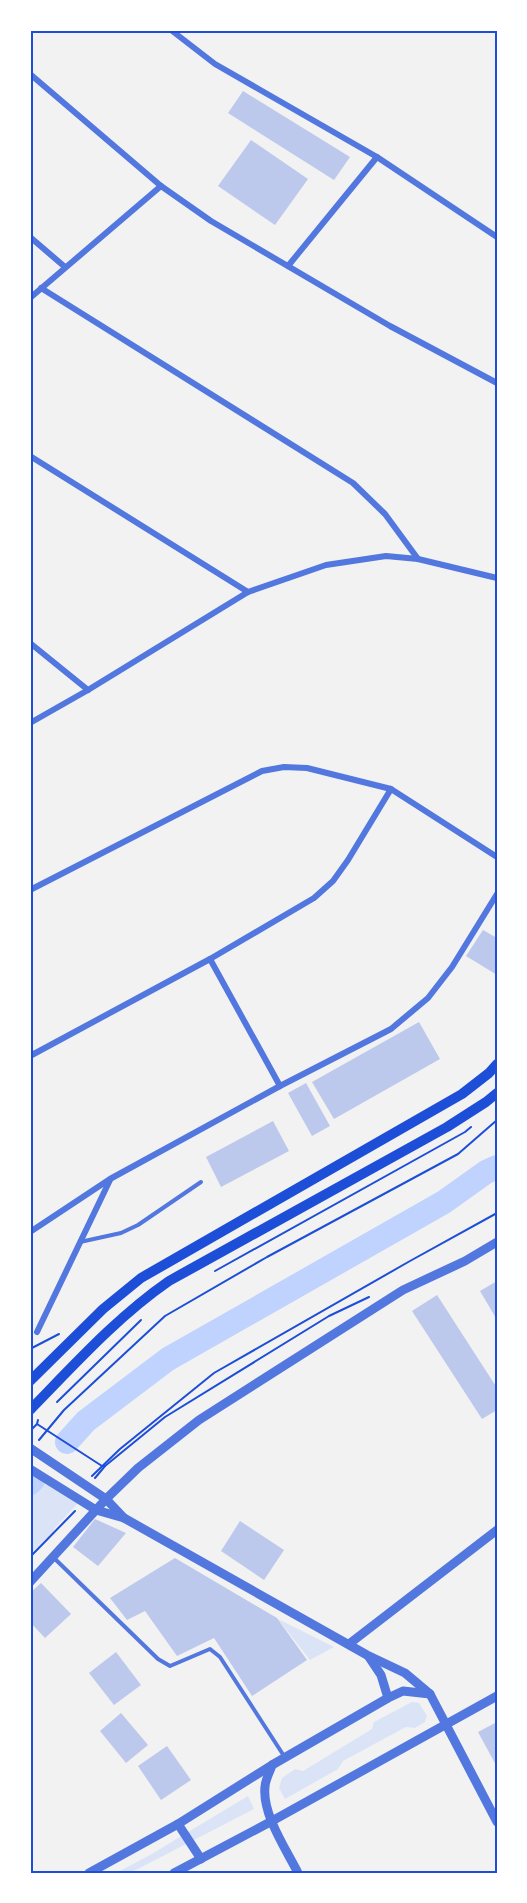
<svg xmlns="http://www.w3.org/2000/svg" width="527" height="1903" viewBox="0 0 527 1903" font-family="'Work Sans',sans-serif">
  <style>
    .green { fill: #dbe4f7 }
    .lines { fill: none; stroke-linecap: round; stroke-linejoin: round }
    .river { stroke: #bfd3fe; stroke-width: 24 }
    .building { fill: #bdc9ec }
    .path { stroke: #1d4ed8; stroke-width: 2 }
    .service { stroke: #5277de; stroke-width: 4 }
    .minor { stroke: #5277de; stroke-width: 6 }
    .tertiary { stroke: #5277de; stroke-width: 9 }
    .primary { stroke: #1d4ed8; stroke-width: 10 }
    .neatline { fill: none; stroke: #1d4ed8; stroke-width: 2 }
  </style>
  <rect width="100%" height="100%" fill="#f2f2f2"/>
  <g class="green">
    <path d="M30,1475L78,1503L54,1529V1534L44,1540L30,1555Z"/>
    <path d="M278,1619L334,1647L310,1660Z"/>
    <path d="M412,1702L419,1703L427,1716L425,1722L415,1728L406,1727L343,1761L338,1769L285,1799L279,1788L282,1778L295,1769L303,1771L372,1729L374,1722Z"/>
    <path d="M248,1796L254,1809L130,1873H116L150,1855Z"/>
  </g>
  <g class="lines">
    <g class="river">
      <path d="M67,1442L86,1421L168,1359L444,1202L486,1172L497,1167"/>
      <path d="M30,1483L33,1480"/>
    </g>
  </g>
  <g class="building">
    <path d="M243,91L350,157L334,180L228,113Z"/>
    <path d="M251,140L308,179L275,225L218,186Z"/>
    <path d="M483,930L497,938V975L466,956Z"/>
    <path d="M419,1022L440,1059L334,1119L312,1082Z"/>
    <path d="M306,1083L330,1126L312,1136L288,1093Z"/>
    <path d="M273,1121L289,1151L221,1187L206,1157Z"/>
    <path d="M497,1281V1320L480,1291Z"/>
    <path d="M437,1295L497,1388V1410L482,1419L412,1311Z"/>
    <path d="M95,1519L126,1533L98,1566L73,1547Z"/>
    <path d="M240,1521L284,1550L264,1580L221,1551Z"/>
    <path d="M175,1558L277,1618L307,1660L252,1696L214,1638L177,1656L145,1611L127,1620L110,1598Z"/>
    <path d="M41,1583L71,1614L45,1638L30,1622V1593Z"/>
    <path d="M116,1652L141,1685L114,1705L89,1673Z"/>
    <path d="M121,1713L148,1745L126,1763L100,1731Z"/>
    <path d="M497,1722V1767L478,1732Z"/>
    <path d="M167,1746L191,1780L161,1800L138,1766Z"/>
  </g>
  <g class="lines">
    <g class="path">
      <path d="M215,1271L465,1132L471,1127"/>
      <path d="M30,1349L59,1334"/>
      <path d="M57,1402L141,1320"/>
      <path d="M38,1420L37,1424L102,1466H105"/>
      <path d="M30,1431L37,1424"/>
      <path d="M39,1440L64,1410L165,1316L267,1257L458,1154L497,1120"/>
      <path d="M92,1476L120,1449L214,1373L410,1261L497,1213"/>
      <path d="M95,1478L105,1466L165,1417L329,1316L369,1297"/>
      <path d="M30,1557L75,1511"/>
    </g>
    <g class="service">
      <path d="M80,1242L121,1233L138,1225L201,1182"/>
      <path d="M54,1558L158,1659L170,1666L210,1649L220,1657L284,1756"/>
    </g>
    <g class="minor">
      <path d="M171,30L215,64L377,157L497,237"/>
      <path d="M30,74L161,186L211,221L390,326L497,383"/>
      <path d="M30,237L65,267"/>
      <path d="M288,266L377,157"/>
      <path d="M41,288L353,483L385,514L418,559"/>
      <path d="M30,298L161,186"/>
      <path d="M30,456L248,592"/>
      <path d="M30,643L88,690"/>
      <path d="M30,723L88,690L248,592L326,565L386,556L418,559L497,578"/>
      <path d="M30,890L262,771L284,767L307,768L391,789L497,857"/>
      <path d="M210,959L280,1086"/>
      <path d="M30,1056L210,959L314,898L333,881L348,860L391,789"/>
      <path d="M30,1232L110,1179L280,1086L391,1029L428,998L452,967L497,894"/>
      <path d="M37,1332L110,1180"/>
    </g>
    <g class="tertiary">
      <path d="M30,1448L106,1499L124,1518"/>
      <path d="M30,1469L96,1510L124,1518L367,1655L405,1673L430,1694L497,1822"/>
      <path d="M30,1582L106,1499L138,1468L199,1420L403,1290L465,1261L497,1242"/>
      <path d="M349,1644L497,1530"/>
      <path d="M369,1657L381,1675L388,1698"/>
      <path d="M272,1765C270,1772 265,1780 265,1787C262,1814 286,1849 298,1873"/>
      <path d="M178,1824L201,1859"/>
      <path d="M89,1873L178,1824L272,1765L388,1698L403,1691L430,1694"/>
      <path d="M174,1873L272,1821L497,1696"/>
    </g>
    <g class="primary">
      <path d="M30,1381L103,1309L141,1278L462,1094L489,1073L497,1064"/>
      <path d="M30,1410C74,1365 117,1317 169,1281L447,1127L486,1102L497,1093"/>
    </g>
  </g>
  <rect width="527" height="1903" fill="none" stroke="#ffffff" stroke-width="63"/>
  <rect x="32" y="32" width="464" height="1840" class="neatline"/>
</svg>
